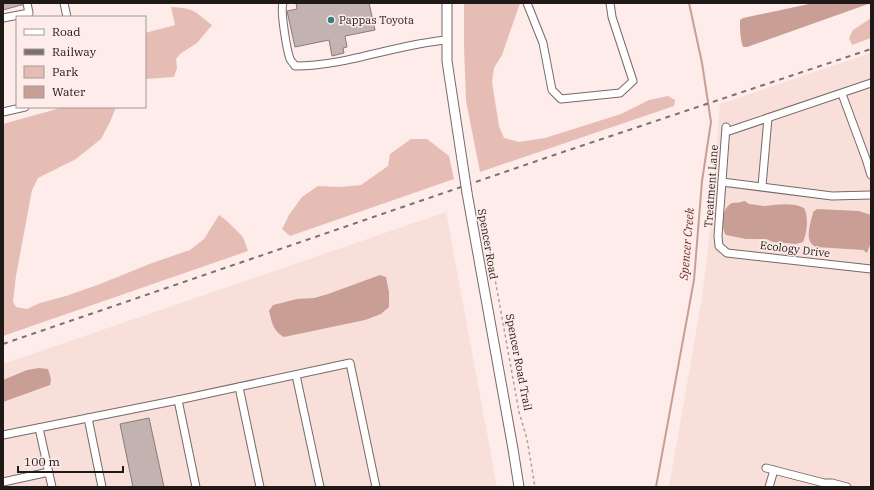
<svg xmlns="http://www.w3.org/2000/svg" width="874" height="490" viewBox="0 0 874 490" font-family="'IBM Plex Serif',serif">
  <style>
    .built { fill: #f8dfda }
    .green { fill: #e6bdb5 }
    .water { fill: #c99e95 }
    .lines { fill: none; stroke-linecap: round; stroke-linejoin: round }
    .stream { stroke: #c99e95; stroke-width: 2 }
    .building { fill: #c3b3b0; stroke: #897b78 }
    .minor-casing { stroke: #786966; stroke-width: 9 }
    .major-casing { stroke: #786966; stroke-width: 11 }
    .path { stroke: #ada09e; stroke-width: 1.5; stroke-dasharray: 3 3; stroke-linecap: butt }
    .minor { stroke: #fff; stroke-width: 7 }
    .major { stroke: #fff; stroke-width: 9 }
    .rail { stroke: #7a706e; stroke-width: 2; stroke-dasharray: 5 5; stroke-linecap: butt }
    .major-bridge-casing { stroke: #786966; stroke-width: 11; stroke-linecap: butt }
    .major-bridge { stroke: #fff; stroke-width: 9 }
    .poi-dot { fill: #387e8a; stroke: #fdece9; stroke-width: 1.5 }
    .labels { text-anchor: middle; stroke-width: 3; stroke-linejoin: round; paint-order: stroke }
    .poi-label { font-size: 11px; fill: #1f1918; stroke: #fdece9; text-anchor: start }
    .street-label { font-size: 11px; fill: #1f1918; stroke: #fdece9 }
    .water-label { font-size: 12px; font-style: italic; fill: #6d342a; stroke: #fdece9 }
  </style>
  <rect width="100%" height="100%" fill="#fdece9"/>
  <g class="built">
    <path d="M871,53V487H669L702,298L708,249L720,104Z"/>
    <path d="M446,212L497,487H3V364Z"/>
  </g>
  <g class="green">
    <path d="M464,3H520L502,55L494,68L492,82L499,126L504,138L519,142L545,138L621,114L649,100L668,96L675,100L674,106L480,172L466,101L464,46Z"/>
    <path d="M171,7C196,8 194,12 212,25L197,43L180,54L176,59L177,68L174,77L145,79V33L175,25Z"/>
    <path d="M871,18V38L852,45L849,38L853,30Z"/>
    <path d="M64,107H116L110,122L101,139L76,159L38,178L32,190L16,276L13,302L16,307L27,309L40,303L66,296L100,284L152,263L190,250L204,239L219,215L227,221L243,237L248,251L3,336V124Z"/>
    <path d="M411,139H427L449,156L454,179L290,236L282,229L289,215L302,197L318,186L340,187L361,185L388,166L390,154Z"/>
  </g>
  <g class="water">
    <path d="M814,3H871L747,47H743C740,39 740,29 740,20L743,18Z"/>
    <path d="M744,201C746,201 747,203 749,204C750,204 763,206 765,206C776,205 793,202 804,208C809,217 807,233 803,242L796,244L773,242L766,239H746L726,235C721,229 722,210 729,205C733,201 739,204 744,201Z"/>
    <path d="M817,209L859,211L871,215V242L867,253L863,250L816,247C803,241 811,223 813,212Z"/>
    <path d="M380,275L386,277L389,292V307L381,314L365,320L284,337C273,331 272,323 269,311L273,305L297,299L314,298L328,294Z"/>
    <path d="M39,368L48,369L51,379L50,385L3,402V380L27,370Z"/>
  </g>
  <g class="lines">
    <path class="stream" d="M656,487L694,280L702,181L711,122L702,63L689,3"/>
  </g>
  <g class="building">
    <path d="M3,3H25V4L3,10Z"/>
    <path d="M296,3H369L375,30L345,36L347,47L343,48L344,53L332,56L329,40L295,47L287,11L297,9Z"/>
    <path d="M149,418L164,487H133L120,424Z"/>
  </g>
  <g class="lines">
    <g class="minor-casing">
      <g id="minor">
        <path d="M64,3L67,17"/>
        <path d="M283,3C280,10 287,51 290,59C291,61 294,64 295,66C347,66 396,44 447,40"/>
        <path d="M527,3L543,43L552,90L561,99L620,93L633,81L612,17L610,3"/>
        <path d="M3,18L29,13L27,3"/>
        <path d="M842,94L866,159L871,175"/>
        <path d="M3,112L25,107"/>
        <path d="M726,127L718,236L719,246L727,253L871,269"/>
        <path d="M726,132L871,83"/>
        <path d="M722,182L832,196L871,195"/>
        <path d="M762,186L768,118"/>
        <path d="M296,375L320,487"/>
        <path d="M239,387L260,487"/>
        <path d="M178,400L196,487"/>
        <path d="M88,418L102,487"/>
        <path d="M39,428L52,487"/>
        <path d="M3,435L178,400L350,363L376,487"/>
        <path d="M766,468L824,483H832L847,487"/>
        <path d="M3,482L49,472"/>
        <path d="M769,487L774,470"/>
      </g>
    </g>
    <g class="major-casing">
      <g id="major">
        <path d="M447,3V61L462,160"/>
        <path d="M467,193L513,449L519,487"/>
      </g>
    </g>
    <path class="path" d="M488,240L519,412L527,439L535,487"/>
    <use href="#minor" class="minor"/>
    <use href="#major" class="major"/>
    <path class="rail" d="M3,344L566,151L871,49"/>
    <g class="major-bridge-casing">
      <path id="major-bridge" d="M462,160L467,193"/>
    </g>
    <use href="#major-bridge" class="major-bridge"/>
  </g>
  <circle class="poi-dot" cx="331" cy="20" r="4"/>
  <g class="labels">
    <g class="poi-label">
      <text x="339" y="24">Pappas Toyota</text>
    </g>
    <g class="street-label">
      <text transform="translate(711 186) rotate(-86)" y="4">Treatment Lane</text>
      <text transform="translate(488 244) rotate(80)" y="4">Spencer Road</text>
      <text transform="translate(795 249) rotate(7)" y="4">Ecology Drive</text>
      <text transform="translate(519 362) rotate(79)" y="4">Spencer Road Trail</text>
    </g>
    <g class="water-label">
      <text transform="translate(687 244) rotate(-85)" y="4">Spencer Creek</text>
    </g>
  </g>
  <rect width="874" height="490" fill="none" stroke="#1f1918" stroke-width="8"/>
  <rect x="16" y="16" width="130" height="92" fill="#fdece9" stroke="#a49895"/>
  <rect x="24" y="29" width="20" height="6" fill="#ffffff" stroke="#a49895"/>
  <text x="52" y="36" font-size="12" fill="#1f1918">Road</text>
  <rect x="24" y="49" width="20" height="6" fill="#7a706e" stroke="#a49895"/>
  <text x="52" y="56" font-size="12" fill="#1f1918">Railway</text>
  <rect x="24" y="66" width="20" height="12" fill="#e6bdb5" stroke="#a49895"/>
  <text x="52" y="76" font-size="12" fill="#1f1918">Park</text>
  <rect x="24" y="86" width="20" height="12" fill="#c99e95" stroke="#a49895"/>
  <text x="52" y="96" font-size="12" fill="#1f1918">Water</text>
  <path d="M18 466v6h105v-6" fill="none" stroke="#1f1918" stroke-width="2"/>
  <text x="24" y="466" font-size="12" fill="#1f1918" stroke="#fdece9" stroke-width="3" paint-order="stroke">100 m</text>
</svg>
